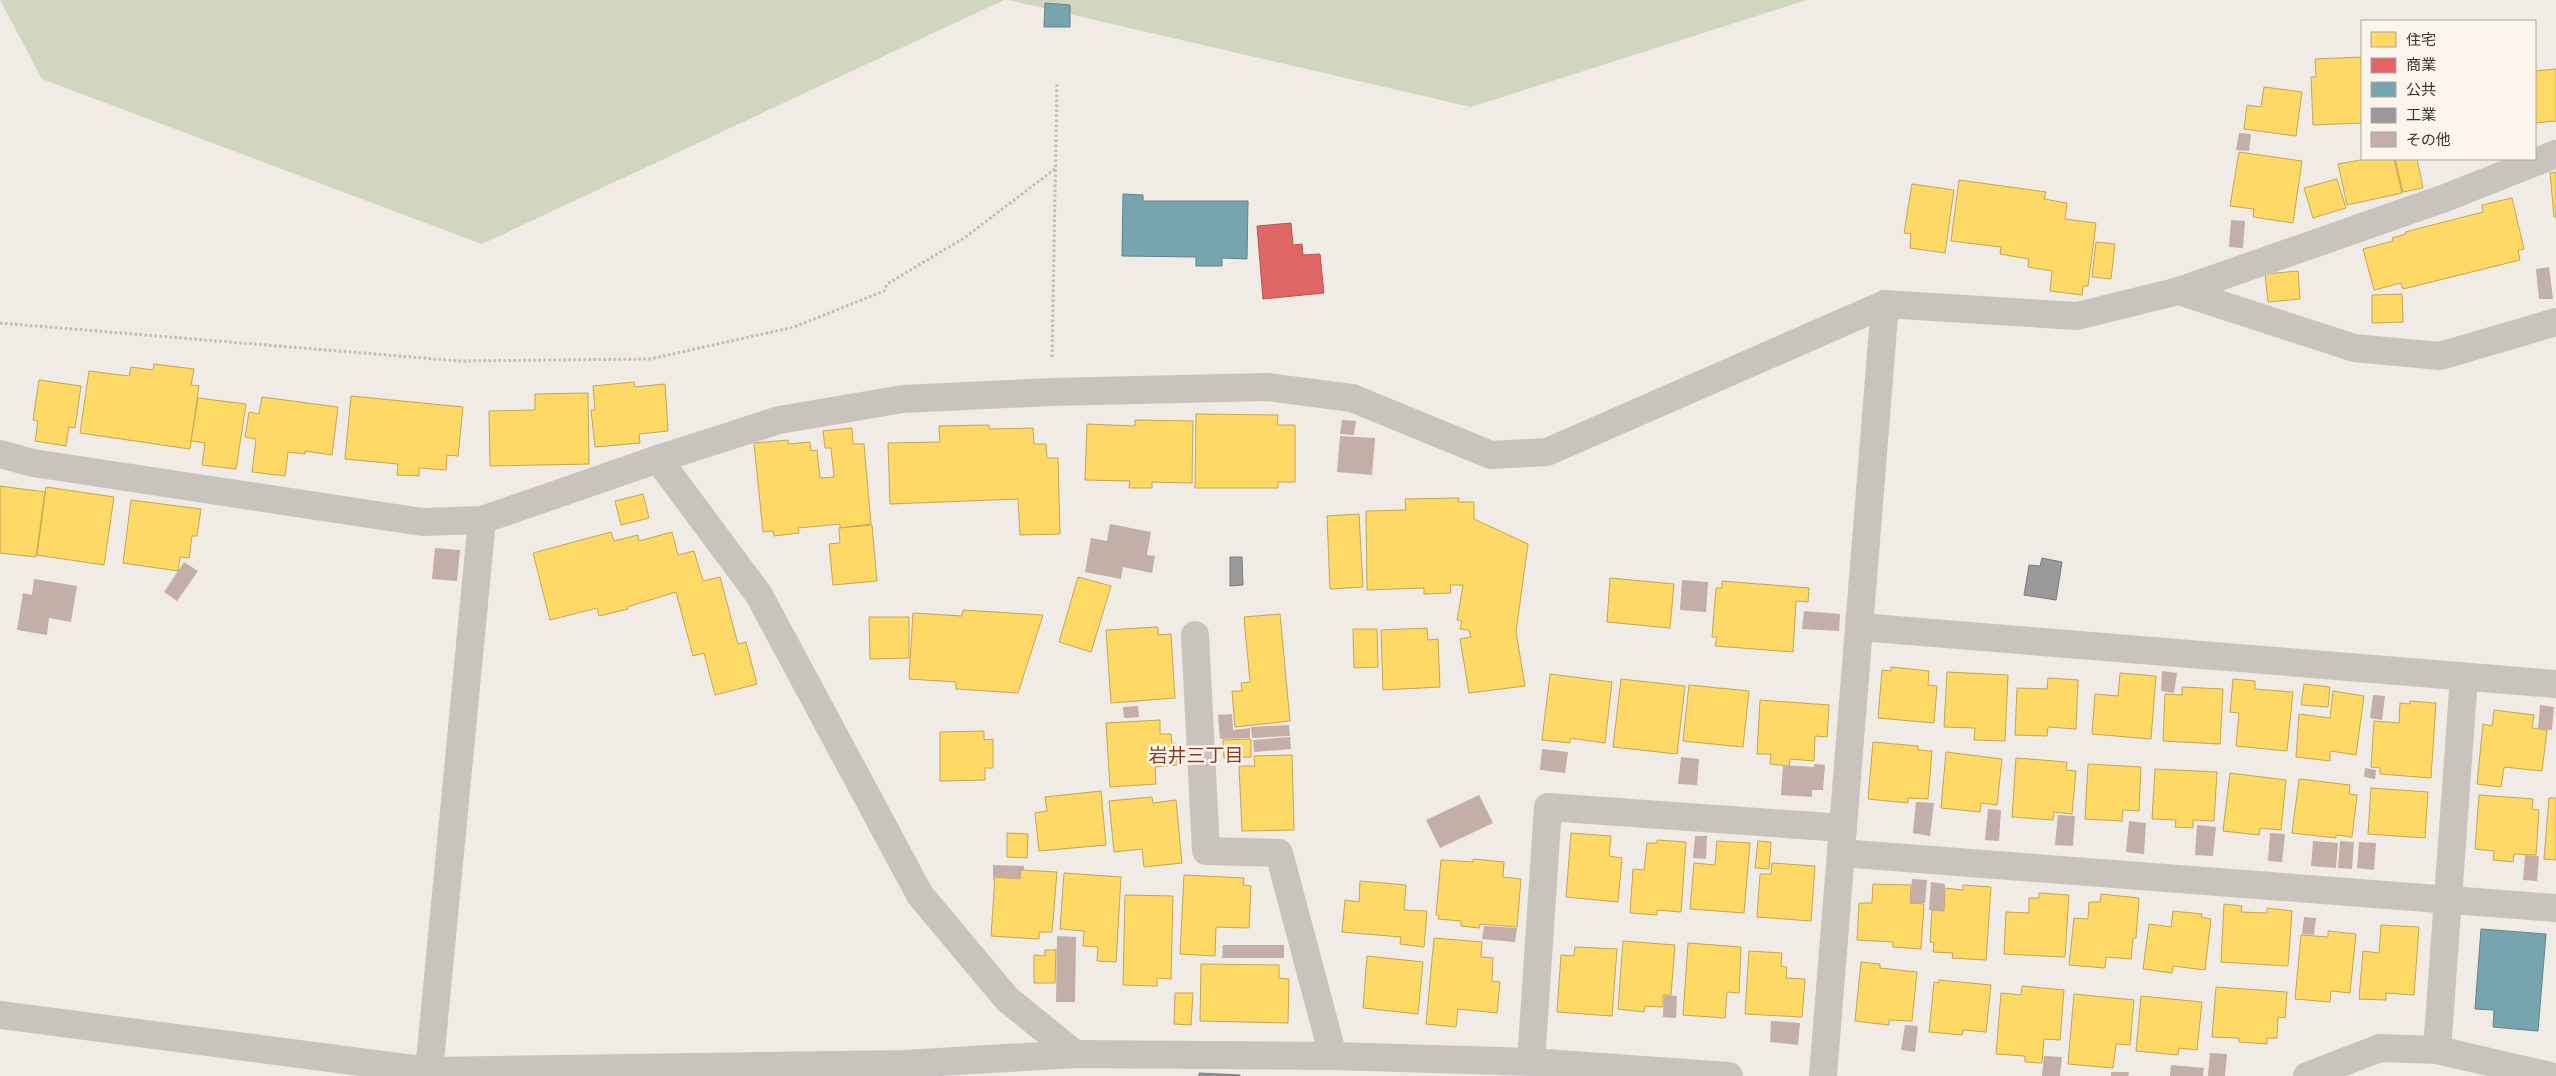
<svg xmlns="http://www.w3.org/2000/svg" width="2556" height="1076" viewBox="0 0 2556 1076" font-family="'Public Sans','Noto Sans JP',sans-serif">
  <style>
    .green { fill: #d1d6bf }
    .homes { fill: #ffd966; stroke: #c4a654 }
    .shops { fill: #e06666; stroke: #ae5654 }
    .public { fill: #76a5af; stroke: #648287 }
    .industry { fill: #999; stroke: #7d7a78 }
    .building { fill: #c3afa7 }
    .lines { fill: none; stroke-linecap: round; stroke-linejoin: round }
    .path { stroke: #c2bbb6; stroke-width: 3; stroke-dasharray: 2.5 2.5; stroke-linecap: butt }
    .street { stroke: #c9c3be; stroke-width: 28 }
    .labels { text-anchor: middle; stroke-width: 5; stroke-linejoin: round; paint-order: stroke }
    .neighbourhood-label { font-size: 19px; fill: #8c3b22; stroke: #fbf5ee }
  </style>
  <rect width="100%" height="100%" fill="#f0ebe5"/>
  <g class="green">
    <path d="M0,0H1004L482,244L42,79Z"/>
    <path d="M1008,0H1807L1471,107Z"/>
  </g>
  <g class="homes">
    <path d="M2362,57V123L2313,125L2311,77H2316L2315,59Z"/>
    <path d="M2556,69V121L2535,123V71Z"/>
    <path d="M2264,87L2302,92L2296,136L2244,129L2247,105L2261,107Z"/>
    <path d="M2239,152L2302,161L2293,223L2253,217L2254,209L2230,206Z"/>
    <path d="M2366,159H2394L2402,193L2347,205L2338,164Z"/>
    <path d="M2395,159H2417L2423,188L2403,192Z"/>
    <path d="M2556,172V217H2554L2550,173Z"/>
    <path d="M2337,179L2346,208L2313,218L2304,188Z"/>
    <path d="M1959,180L2046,192L2044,199L2067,203L2065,219L2096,223L2088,286H2083L2082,295L2050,291L2052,271L2028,267L2029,259L2000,254L2001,247L1951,241Z"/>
    <path d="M1912,184L1954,190L1945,253L1910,248L1911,234L1904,233Z"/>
    <path d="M2512,198L2524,249L2518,250L2520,260L2403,289L2401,283L2374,290L2363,249L2393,241L2392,238L2406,234L2405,232L2483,212L2482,205Z"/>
    <path d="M2096,242L2115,244L2111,279L2092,277Z"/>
    <path d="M2298,271L2300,299L2268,302L2265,274Z"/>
    <path d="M2402,294L2403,322L2372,323V295Z"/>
    <path d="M154,364L194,369L191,385L199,386L190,449L80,433L89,371L129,376L131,367L153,370Z"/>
    <path d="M39,380L81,386L75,428L69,427L66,446L35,441L38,421L33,420Z"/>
    <path d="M634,382L635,387L665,384L668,431L639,434L640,443L595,447L591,410H595L593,386Z"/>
    <path d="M588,393L589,464L490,466L489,411L535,410V394Z"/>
    <path d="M351,396L463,407L458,456L447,455L446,470L419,468V476L397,475L398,464L345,459Z"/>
    <path d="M262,397L338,407L332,455L305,451V454L288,452L285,476L252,472L256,439L245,437L249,412L259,414Z"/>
    <path d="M198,398L246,404L236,469L202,465L205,443L191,441Z"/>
    <path d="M1196,414L1278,415L1277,425H1295V482H1278V488H1195Z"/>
    <path d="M1135,420L1193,421L1192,483L1152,482V488H1129L1130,481L1085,480L1087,424L1135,426Z"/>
    <path d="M989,425V429L1033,428L1034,444H1046L1047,458H1058L1060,534L1020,535L1018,499L890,504L888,443L940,442L939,426Z"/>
    <path d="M852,428L853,444H864L871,524L840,528V524L798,528L799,533L774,536L773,531L763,532L754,443L788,440V444L810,442L811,451L817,450L820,478L834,477L831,448H825L823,431Z"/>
    <path d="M0,486L45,492L36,557L0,553Z"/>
    <path d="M46,487L114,497L104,565L37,555Z"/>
    <path d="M643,494L649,518L621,525L615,501Z"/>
    <path d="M1459,498L1458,502H1474V519L1528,544L1516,632L1525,686L1469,693L1460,639L1471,637L1469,630L1460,629L1462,621L1457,620L1463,585H1450L1451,593L1424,594V588L1367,590L1366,511L1406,510L1405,499Z"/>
    <path d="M131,500L201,509L197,536H192L189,558L180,557L178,571L123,563Z"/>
    <path d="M1359,514L1363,587L1330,589L1327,516Z"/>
    <path d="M872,525L877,581L833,585L829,544L840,543L839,528Z"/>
    <path d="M611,532L614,541L638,535L639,541L672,532L678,555L694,551L703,581L720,577L738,644L746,642L757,684L715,695L704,653L693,656L676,592L627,607L628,609L599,616L597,608L550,620L533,553Z"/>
    <path d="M1078,577L1111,586L1091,652L1059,642Z"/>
    <path d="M1610,578L1674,584L1670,628L1607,622Z"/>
    <path d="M1722,581L1809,588L1808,602L1796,601L1793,652L1715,646L1717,637H1712L1716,588H1722Z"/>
    <path d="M963,610L1043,615L1018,693L956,689V682L909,679L913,613L962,616Z"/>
    <path d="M1280,614L1290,721L1235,727L1232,691H1242L1241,683L1250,682L1244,617Z"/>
    <path d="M869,617H909V658L870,659Z"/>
    <path d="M1158,627V635L1171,634L1175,698L1111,703L1106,630Z"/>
    <path d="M1427,628L1428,640L1438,639L1440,687L1383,690L1381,630Z"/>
    <path d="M1353,629H1377L1378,667L1354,668Z"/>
    <path d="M1891,667L1929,671L1928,685L1937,686L1934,723L1878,718L1882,670L1891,671Z"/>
    <path d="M1947,672L2008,675L2005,741L1974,740L1975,728L1944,727Z"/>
    <path d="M2120,673L2156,676L2151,739L2092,734L2095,694L2118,696Z"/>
    <path d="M1550,674L1612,682L1605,743L1570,738V743L1542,740Z"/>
    <path d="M2048,678L2078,680L2076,729L2048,727L2047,736L2015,735L2017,688L2047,689Z"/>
    <path d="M1621,679L1685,686L1677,754L1613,747Z"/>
    <path d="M2233,679L2255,681V689L2293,692L2287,751L2236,746L2239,713L2230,712Z"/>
    <path d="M2304,684L2330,687L2328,707L2301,705Z"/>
    <path d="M1689,685L1749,691L1743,747L1683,741Z"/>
    <path d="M2182,687L2223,689L2220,744L2163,741L2165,694L2182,695Z"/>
    <path d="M2333,691L2364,696L2356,755L2330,751V761L2296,757L2299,714L2330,718Z"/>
    <path d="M1760,700L1829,705L1827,737L1815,736L1814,761L1790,759L1789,766L1770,764L1771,754H1757Z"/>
    <path d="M2410,701L2436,703L2431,778L2380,774V768L2371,767L2374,721L2399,723L2400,703L2410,704Z"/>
    <path d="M2494,710L2534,715L2532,728L2547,730L2542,771L2504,767L2501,787L2477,784L2483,724L2492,726Z"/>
    <path d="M1160,720V734H1171L1172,744H1176L1177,765L1155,767L1156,784L1110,787L1106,723Z"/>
    <path d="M984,731V740L993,739V768H985V780L940,781V732Z"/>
    <path d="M1251,739V757L1224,758L1223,740Z"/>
    <path d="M1873,742L1918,746V750L1932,751L1928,799L1908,798V803L1868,799Z"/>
    <path d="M1946,752L2002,759L1997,805L1981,803L1980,812L1941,808Z"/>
    <path d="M1292,755L1294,830L1242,831L1239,766H1255L1254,756Z"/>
    <path d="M2016,758L2067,762L2066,770L2076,771L2072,814L2054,812L2053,820L2012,817Z"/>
    <path d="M2088,764L2141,767L2139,811L2123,810L2122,821L2085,819Z"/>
    <path d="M2155,769L2217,772L2214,821L2193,820V828L2175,827L2176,820L2152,819Z"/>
    <path d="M2230,773L2286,780L2281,830L2260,828L2259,835L2223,831Z"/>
    <path d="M2299,779L2350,785L2349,794L2357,795L2352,837L2336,835V838L2292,833Z"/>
    <path d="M2371,788L2428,792L2425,838L2368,834Z"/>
    <path d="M1101,791L1106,845L1039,851L1035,813L1047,811L1045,797Z"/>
    <path d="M2479,795L2533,799L2532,809L2539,810L2536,855L2514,854L2513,862L2493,860L2494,851L2475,849Z"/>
    <path d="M1152,797L1153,803L1176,800L1182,863L1144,867L1142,849L1114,852L1109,801Z"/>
    <path d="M2549,798H2556V860L2544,859Z"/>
    <path d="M1007,833L1028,834L1027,858L1007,857Z"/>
    <path d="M1571,833L1611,836L1609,856L1622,858L1618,902L1566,897Z"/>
    <path d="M1657,840L1686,842L1681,912L1657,910V915L1630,913L1633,869L1644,870L1647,843H1657Z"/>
    <path d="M1717,841L1750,843L1744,913L1690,909L1694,863L1715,865Z"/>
    <path d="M1758,841L1771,842L1769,869L1755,868Z"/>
    <path d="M1473,859L1504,862L1503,877L1521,879L1517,927L1480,924L1479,928L1461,926V921L1438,919L1439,915H1436L1441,860L1473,862Z"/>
    <path d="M1772,863L1815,866L1811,921L1757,917L1760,874H1771Z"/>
    <path d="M1021,870L1057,872L1052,932H1039V939L991,936L995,877L1020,879Z"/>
    <path d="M1064,873L1121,877L1116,962L1097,961L1098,947L1083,946L1084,931L1060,929Z"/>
    <path d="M1184,875L1244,878L1243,885L1251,886L1249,928L1216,927L1215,956L1180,954Z"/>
    <path d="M1360,881L1406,885L1404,910L1427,911L1424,947L1400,944L1401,937L1342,932L1345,900L1359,902Z"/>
    <path d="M1873,884L1911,885L1910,903L1924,904L1921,949L1893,947V942L1857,940L1859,903H1872Z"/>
    <path d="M1963,885L1991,887L1986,960L1952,958L1953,953L1933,952L1934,943L1930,942L1932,910L1944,911L1945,888L1963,890Z"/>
    <path d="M2039,893L2069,895L2065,957L2004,954L2006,912L2029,913V898H2039Z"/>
    <path d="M2101,894L2139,898L2136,938H2133L2131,959L2106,957L2105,968L2069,965L2074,918L2088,919L2089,902H2100Z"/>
    <path d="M1125,895L1173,896L1171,979L1157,978V986L1123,985Z"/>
    <path d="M2224,904L2242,906L2241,912L2267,913V908L2292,911L2288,966L2221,962Z"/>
    <path d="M2173,911L2202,914L2201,917L2211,919L2205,970L2173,966L2172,973L2143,969L2149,924L2171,927Z"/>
    <path d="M2381,925L2419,927L2414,995L2386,993V1000L2359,999L2363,951L2379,953Z"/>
    <path d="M2328,931L2356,934L2350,993L2331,991L2330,1002L2295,999L2301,935L2328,937Z"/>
    <path d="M1434,938L1482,942L1481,957L1493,958L1492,981L1500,982L1497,1013L1458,1009L1456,1027L1426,1024Z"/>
    <path d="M1623,941L1675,945L1671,995H1663V1007L1645,1006L1644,1012L1618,1009Z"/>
    <path d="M1688,943L1741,947L1739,993L1727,992L1725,1018L1683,1015Z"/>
    <path d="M1575,947L1617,949L1612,1016L1557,1012L1561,955L1574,956Z"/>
    <path d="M1045,950H1056L1055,983H1034V955L1045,956Z"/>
    <path d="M1749,951L1782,953L1781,966L1787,967L1786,978L1805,979L1802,1017L1745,1014Z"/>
    <path d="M1367,956L1423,962L1418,1014L1363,1008Z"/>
    <path d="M1861,962L1880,964V968L1917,972L1912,1021L1889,1020V1025L1855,1021Z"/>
    <path d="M1201,964L1279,965V978L1289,979L1288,1023L1200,1021Z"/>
    <path d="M1939,980L1991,985L1986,1032L1963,1030L1962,1035L1929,1032L1934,982L1939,983Z"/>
    <path d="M2022,986L2064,990L2060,1040L2044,1039L2042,1063L2025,1062V1056L1996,1054L2001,993L2021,995Z"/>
    <path d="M2216,987L2287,992L2285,1018L2278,1017L2277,1038H2267V1044L2239,1042V1038L2212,1037Z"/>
    <path d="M1175,993H1193L1191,1025L1174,1024Z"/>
    <path d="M2074,994L2134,1000L2130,1045L2116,1044L2113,1068L2068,1064Z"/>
    <path d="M2141,996L2202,1002L2197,1050L2179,1048L2178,1055L2136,1051Z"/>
  </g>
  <path class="shops" d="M1291,223L1293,245L1302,244L1303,255L1320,254L1324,293L1263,299L1257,226Z"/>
  <g class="public">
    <path d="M1045,3L1070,5V27H1044Z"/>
    <path d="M1123,194L1143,195V201H1248L1247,259L1222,258V266H1196V257L1122,256Z"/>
    <path d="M2481,929L2546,934L2538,1031L2493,1027L2494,1010L2475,1009Z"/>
  </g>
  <g class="industry">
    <path d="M1230,557H1242L1243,585L1230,586Z"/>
    <path d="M2042,558L2062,562L2056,600L2024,595L2029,565L2040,566Z"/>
    <path d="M1199,1073L1240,1075V1076H1199Z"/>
  </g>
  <g class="building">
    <path d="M2239,133L2251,134L2249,151L2236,150Z"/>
    <path d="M2231,220L2245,221L2243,248L2229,247Z"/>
    <path d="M2549,267L2553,299H2539L2536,269Z"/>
    <path d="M1342,420L1356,421L1354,435L1340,434Z"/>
    <path d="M1340,436L1375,438L1372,475L1337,472Z"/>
    <path d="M1110,524L1151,532L1147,555L1155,556L1152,573L1123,567L1121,579L1085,572L1091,538L1107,541Z"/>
    <path d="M435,548L460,550L457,581L432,579Z"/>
    <path d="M184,562L198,571L177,601L164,592Z"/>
    <path d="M34,579L77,586L71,622L49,618L47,635L17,630L23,593L32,595Z"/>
    <path d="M1682,580L1708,582L1706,612L1680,610Z"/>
    <path d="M1804,611L1840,614L1839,631L1802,629Z"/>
    <path d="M2162,671L2177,673L2174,693L2161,691Z"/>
    <path d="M2373,695L2385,696L2382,720L2370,718Z"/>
    <path d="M2540,705L2554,707L2552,730L2538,729Z"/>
    <path d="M1138,706L1139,717L1124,718L1123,707Z"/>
    <path d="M1232,714L1233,730L1250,728V738L1220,739L1218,715Z"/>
    <path d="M1289,725L1290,736L1252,738L1251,727Z"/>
    <path d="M1290,737L1291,749L1254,752L1253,740Z"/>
    <path d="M1542,749L1568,752L1565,773L1540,770Z"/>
    <path d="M1681,757L1699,759L1697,785L1678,784Z"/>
    <path d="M1814,764L1825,765L1823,790H1812V797L1781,795L1783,765L1814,767Z"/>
    <path d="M2365,768L2376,770L2375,779L2364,777Z"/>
    <path d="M1479,795L1493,823L1440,848L1426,820Z"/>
    <path d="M1916,802L1934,803L1930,836L1913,833Z"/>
    <path d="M1988,809L2001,810L1999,841L1985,840Z"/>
    <path d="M2058,815L2075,816L2073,846L2055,845Z"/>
    <path d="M2129,821L2146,823L2144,854L2126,852Z"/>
    <path d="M2197,825L2216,827L2213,856L2195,855Z"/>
    <path d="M2270,833L2285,834L2282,862L2268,861Z"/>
    <path d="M1695,836H1707L1706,859L1693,858Z"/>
    <path d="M2313,841L2338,843L2336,868L2311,866Z"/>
    <path d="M2340,841L2354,842L2352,869L2338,868Z"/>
    <path d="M2359,842L2376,843L2374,870L2357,868Z"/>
    <path d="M2525,855L2539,856L2537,881L2523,880Z"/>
    <path d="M993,865L1024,866V870H1021L1020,879L995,877L993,882Z"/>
    <path d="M1912,879L1927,880L1925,903H1910Z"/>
    <path d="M1931,882L1945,884L1944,911L1929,910Z"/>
    <path d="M2304,917L2316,918L2314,935L2302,934Z"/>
    <path d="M1484,926L1517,928L1515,942L1482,939Z"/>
    <path d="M1057,936L1076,937L1075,1002H1056Z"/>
    <path d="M1223,945H1284V958H1222Z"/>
    <path d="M1664,995L1677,996L1676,1018L1663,1017Z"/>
    <path d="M1771,1021L1800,1023L1798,1045L1770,1042Z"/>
    <path d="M1905,1025L1918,1026L1915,1052L1901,1050Z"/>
    <path d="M2210,1053L2227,1054L2225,1076H2208Z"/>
    <path d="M2044,1056L2062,1057L2060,1076H2042Z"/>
    <path d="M2171,1065L2204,1068L2203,1076H2170Z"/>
    <path d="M2111,1072H2129L2128,1076H2111Z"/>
  </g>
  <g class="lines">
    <g class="path">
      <path d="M0,323L459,361L650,359L794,327L884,291L887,284L964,238L1055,169"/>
      <path d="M1052,357L1057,83"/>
    </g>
    <g class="street">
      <path d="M2179,291L2445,198L2556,154"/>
      <path d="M0,454L33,463L422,522L482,520L658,459L779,420L903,399L1051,392L1267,387L1352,398L1491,455L1547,452L1885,304L2077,316L2179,291L2354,348L2440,356L2556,322"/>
      <path d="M658,459L759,595L920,895L1007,999L1075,1054"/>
      <path d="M1860,627L2556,684"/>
      <path d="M1195,635L1206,851L1279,853L1333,1056"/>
      <path d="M1841,853L2556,908"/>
      <path d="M0,1015L429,1071L905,1064L1075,1054L1333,1056L1531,1062L1729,1076"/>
      <path d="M2437,1050L2464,677"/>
      <path d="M1531,1062L1548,807L1843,828"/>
      <path d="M429,1071L482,520"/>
      <path d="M1823,1076L1885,304"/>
      <path d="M2307,1076L2380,1048L2437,1050L2550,1076"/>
    </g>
  </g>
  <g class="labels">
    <g class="neighbourhood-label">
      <text x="1196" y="762">岩井三丁目</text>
    </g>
  </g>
  <rect x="2361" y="20" width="175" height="140" fill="#fbf5ee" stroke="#aea6a0"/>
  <rect x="2371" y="32" width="25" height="15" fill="#ffd966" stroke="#aea6a0"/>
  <text x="2406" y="45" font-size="15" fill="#3b302b">住宅</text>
  <rect x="2371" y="58" width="25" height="15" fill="#e06666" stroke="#aea6a0"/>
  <text x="2406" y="70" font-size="15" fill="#3b302b">商業</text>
  <rect x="2371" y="82" width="25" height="15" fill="#76a5af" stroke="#aea6a0"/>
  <text x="2406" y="95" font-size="15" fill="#3b302b">公共</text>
  <rect x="2371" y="108" width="25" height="15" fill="#999999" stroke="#aea6a0"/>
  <text x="2406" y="120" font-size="15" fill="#3b302b">工業</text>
  <rect x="2371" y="132" width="25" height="15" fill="#c3afa7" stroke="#aea6a0"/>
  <text x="2406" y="145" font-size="15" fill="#3b302b">その他</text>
</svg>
